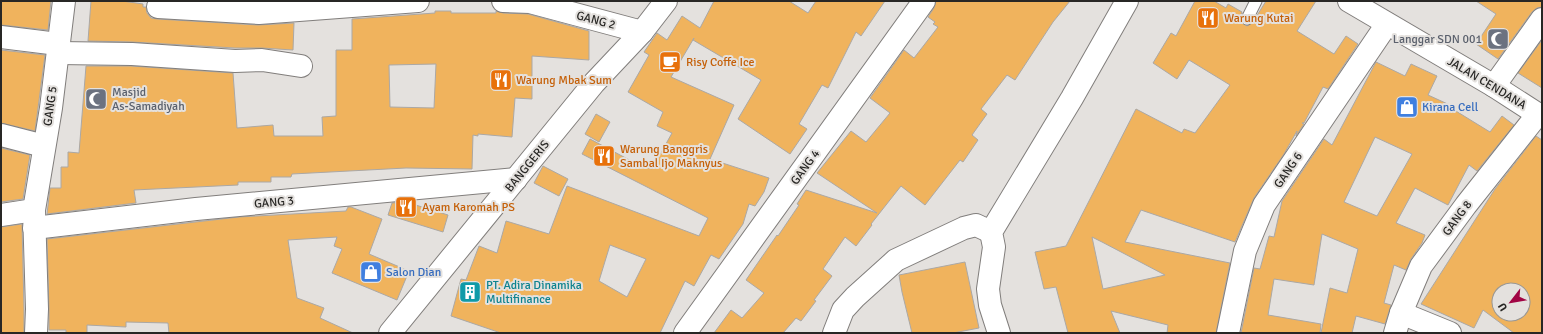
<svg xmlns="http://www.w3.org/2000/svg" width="1543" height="334" viewBox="0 0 1543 334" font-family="Signika,sans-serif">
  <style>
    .building { fill: #f0b35d; stroke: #aba8a5; fill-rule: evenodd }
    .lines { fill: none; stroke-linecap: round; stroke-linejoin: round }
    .service-casing { stroke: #817e7c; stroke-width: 13 }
    .minor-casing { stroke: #817e7c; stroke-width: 24 }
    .tertiary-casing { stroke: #817e7c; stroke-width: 24 }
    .service { stroke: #fff; stroke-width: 11 }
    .minor { stroke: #fff; stroke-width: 22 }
    .tertiary { stroke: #fff; stroke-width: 22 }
    .labels { text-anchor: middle; stroke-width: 4; stroke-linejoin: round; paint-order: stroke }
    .food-label { font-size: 12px; fill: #c56008; stroke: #e4e1de; text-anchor: start }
    .street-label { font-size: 12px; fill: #282725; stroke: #e4e1de }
    .worship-label { font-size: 12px; fill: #5b616d; stroke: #e4e1de; text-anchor: end }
    .shop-label { font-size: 12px; fill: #366cbe; stroke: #e4e1de; text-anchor: start }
    .culture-label { font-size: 12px; fill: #0d838f; stroke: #e4e1de; text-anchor: start }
  </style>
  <rect width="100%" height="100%" fill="#e4e1de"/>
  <g class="building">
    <path d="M1,1H51L48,30L1,25Z"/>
    <path d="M91,1H122L143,4V7H146L147,13L151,18L157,19L258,25L294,23L293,50L262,48H235L132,42L88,41Z"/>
    <path d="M714,1H789L808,13L816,1H885L861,36L856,32L828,88L822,85L799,124L807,129L790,154L738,119L761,80L693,40L694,38L671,77L734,105L710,159L769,178L764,192L755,206L749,204L743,224L719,259L711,255L694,286L685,281L660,333H501L451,316L461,279L466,280L479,246L497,253L506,221L549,234L567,186L699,236L708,218L582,154L590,139L637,164L652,169L672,133L657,126L663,112L628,92L649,55L644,52L657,33L667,40L682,16L700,28ZM610,245L646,259L627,297L599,281Z"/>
    <path d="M936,1H1070L1053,22L1015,80L1007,75L981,109L987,114L972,135L978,140L963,162L960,160L925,205L901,186L871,224L872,225L856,246L845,237L823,269L832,276L814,300L816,301L801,321L796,318L783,333H714L731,310L742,318L764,293L746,280L777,235L778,236L799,205L797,204L806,190L877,213L817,173L851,131L866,142L890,113L870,98L904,50L914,58L938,27L933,24L935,22L928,17L934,8Z"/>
    <path d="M1195,1H1214L1226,8L1228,4L1242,12L1240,19L1241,22L1247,26L1253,22L1266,1H1316L1297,31L1334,54L1346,36L1358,44L1328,89L1323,87L1304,123H1302L1304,124L1296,136L1297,131L1284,154L1254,198L1235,242L1141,210L1125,242L1230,263L1216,333H1167L1168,325L1111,311L1120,333H1068L1056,287L1044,289L1035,252L1066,246L1136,109L1182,133L1184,129L1195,133L1230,85L1189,60L1177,79L1153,63L1171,33L1176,36ZM1092,237L1102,242L1165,275L1103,289Z"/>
    <path d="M1476,1H1542V7L1537,8L1532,12L1498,59L1476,44L1496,14Z"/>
    <path d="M435,11H451V13H496V11L503,13L528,14L589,31V60L532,56V99L515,98L512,137L478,134V136L473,135L472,169L406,168L292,174L291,177H271V182H238V185L134,190L136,203L47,214L50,188H61V167H68V152L79,153L86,66H131L233,73L237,128L273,125L274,136H323L322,117L336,116V50H352V19L435,13ZM436,64L434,108L390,107L389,65Z"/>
    <path d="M1542,40V88L1518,73Z"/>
    <path d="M1,50L45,55L35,131L1,123Z"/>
    <path d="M1376,62L1405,76L1411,64L1437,76L1428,95L1452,106L1451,108L1490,132L1502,116L1514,125L1477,171L1469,165L1448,205L1415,188L1396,223L1425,235L1422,243L1411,259L1406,270L1394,265L1384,303L1391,305L1385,324L1356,316L1352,333H1321L1330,288L1347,293L1358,249L1322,234L1314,285L1274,279L1268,315L1321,324L1320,333H1241L1254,268L1260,269L1269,236L1274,237L1282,201L1324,139L1332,145ZM1375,137L1412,154L1377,216L1344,202Z"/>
    <path d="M596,114L610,122L599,142L585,134Z"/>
    <path d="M1536,136L1542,140V333H1514L1483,310L1474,328L1421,304L1495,189ZM1499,290H1523V314H1499Z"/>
    <path d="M1,148L30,155L23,199L1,202Z"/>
    <path d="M543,166L568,179L559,196L534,183Z"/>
    <path d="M406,202L448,215L443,232L388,215L392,203Z"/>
    <path d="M348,207H351L382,219L369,254L409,271L397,300L332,273L342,249L334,246L337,237L288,240L297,298L324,308L320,318L353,333H169L168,323L126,322V327L87,325V333H66V330H49V309L47,239L239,217L346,211Z"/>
    <path d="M22,224L24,309V333H1V227Z"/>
    <path d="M965,262L979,328L953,333H912L902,292L899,275Z"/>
  </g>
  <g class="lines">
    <g class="service-casing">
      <path id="service" d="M1247,19L1256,1"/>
    </g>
    <g class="minor-casing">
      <g id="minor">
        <path d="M503,1L530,2L642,32"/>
        <path d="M158,7L259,13L418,1"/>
        <path d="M1,37L58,44"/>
        <path d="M58,53L132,54L235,61L262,60L301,66"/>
        <path d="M1494,86L1542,19"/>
        <path d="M1,135L44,146"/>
        <path d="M1,215L34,210"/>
        <path d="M34,228L196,209L516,179"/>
        <path d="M1401,313L1450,333"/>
        <path d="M36,333L37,309L34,210L51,108L64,1"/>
        <path d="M685,333L924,1"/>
        <path d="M834,333L843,310L855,297L896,260L964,228L976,225L991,232"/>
        <path d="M999,333L990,305L988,289L994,247L991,232L1072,98L1127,1"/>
        <path d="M1228,333L1245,251L1264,205L1387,24"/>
        <path d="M1395,333L1401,313L1421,266L1466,205L1538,114"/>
      </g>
    </g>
    <g class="tertiary-casing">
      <g id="tertiary">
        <path d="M1349,1L1494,86L1542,117"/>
        <path d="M390,333L594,83L642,32L666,1"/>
      </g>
    </g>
    <use href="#service" class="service"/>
    <use href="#minor" class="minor"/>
    <use href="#tertiary" class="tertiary"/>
  </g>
  <defs>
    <g id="restaurant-square" transform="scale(1.15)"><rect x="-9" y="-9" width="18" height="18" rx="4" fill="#e8710a" stroke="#e4e1de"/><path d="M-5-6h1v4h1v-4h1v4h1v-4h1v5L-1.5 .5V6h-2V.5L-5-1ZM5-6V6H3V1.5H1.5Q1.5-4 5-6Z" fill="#fff"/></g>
    <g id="mosque-square" transform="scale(1.15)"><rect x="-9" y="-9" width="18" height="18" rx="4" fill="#6b7280" stroke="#e4e1de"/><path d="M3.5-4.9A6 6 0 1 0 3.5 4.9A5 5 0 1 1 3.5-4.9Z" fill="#fff"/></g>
    <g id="cafe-square" transform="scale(1.15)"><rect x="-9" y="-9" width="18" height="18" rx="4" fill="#e8710a" stroke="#e4e1de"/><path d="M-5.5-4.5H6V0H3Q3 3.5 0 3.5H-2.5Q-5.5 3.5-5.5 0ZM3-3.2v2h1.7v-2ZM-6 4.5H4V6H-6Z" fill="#fff"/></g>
    <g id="shop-square" transform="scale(1.15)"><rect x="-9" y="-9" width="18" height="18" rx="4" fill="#3f7fe0" stroke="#e4e1de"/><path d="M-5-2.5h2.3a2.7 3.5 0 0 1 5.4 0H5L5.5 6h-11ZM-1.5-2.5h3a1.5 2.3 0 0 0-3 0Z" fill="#fff"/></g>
    <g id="building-square" transform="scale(1.15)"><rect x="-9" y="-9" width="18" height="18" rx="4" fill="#0f9aa8" stroke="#e4e1de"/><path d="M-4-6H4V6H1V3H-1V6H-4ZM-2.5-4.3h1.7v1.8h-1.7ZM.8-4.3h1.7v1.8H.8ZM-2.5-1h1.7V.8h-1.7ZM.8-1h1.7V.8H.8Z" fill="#fff"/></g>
  </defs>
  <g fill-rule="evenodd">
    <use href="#restaurant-square" x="1208" y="18"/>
    <use href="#mosque-square" x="1498" y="39"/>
    <use href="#cafe-square" x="670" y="62"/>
    <use href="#restaurant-square" x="501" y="80"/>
    <use href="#mosque-square" x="96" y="99"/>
    <use href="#shop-square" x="1407" y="107"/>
    <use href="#restaurant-square" x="604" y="156"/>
    <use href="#restaurant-square" x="406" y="207"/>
    <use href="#shop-square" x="371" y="272"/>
    <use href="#building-square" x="470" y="292"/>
  </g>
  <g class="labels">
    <g class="food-label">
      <text x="1224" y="22">Warung Kutai</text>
      <text x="686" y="66">Risy Coffe Ice</text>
      <text x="516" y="84">Warung Mbak Sum</text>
      <text x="620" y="153">Warung Banggris<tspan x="620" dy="14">Sambal Ijo Maknyus</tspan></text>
      <text x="422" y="211">Ayam Karomah PS</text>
    </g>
    <g class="street-label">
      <text transform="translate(596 20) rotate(15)" y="4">GANG 2</text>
      <text transform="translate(1487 83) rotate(31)" y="4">JALAN CENDANA</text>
      <text transform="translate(50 106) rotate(-82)" y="4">GANG 5</text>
      <text transform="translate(527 166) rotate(-51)" y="4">BANGGERIS</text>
      <text transform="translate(805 167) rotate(-54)" y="4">GANG 4</text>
      <text transform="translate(1288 170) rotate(-56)" y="4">GANG 6</text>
      <text transform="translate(274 202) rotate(-5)" y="4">GANG 3</text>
      <text transform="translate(1457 218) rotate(-53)" y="4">GANG 8</text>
    </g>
    <g class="worship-label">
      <text x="1482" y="43">Langgar SDN 001</text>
      <text x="112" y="96" text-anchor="start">Masjid<tspan x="112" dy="14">As-Samadiyah</tspan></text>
    </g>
    <g class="shop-label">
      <text x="1422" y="111">Kirana Cell</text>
      <text x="386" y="276">Salon Dian</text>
    </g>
    <g class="culture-label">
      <text x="486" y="289">PT. Adira Dinamika<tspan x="486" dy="14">Multifinance</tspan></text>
    </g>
  </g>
  <rect width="1543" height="334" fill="none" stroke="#282725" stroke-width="4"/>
  <g transform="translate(1511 302) rotate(239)"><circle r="19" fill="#e4e1de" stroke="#999794"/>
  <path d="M0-3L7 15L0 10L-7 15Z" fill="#a10544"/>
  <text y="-6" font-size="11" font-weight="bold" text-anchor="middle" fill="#282725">U</text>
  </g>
</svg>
